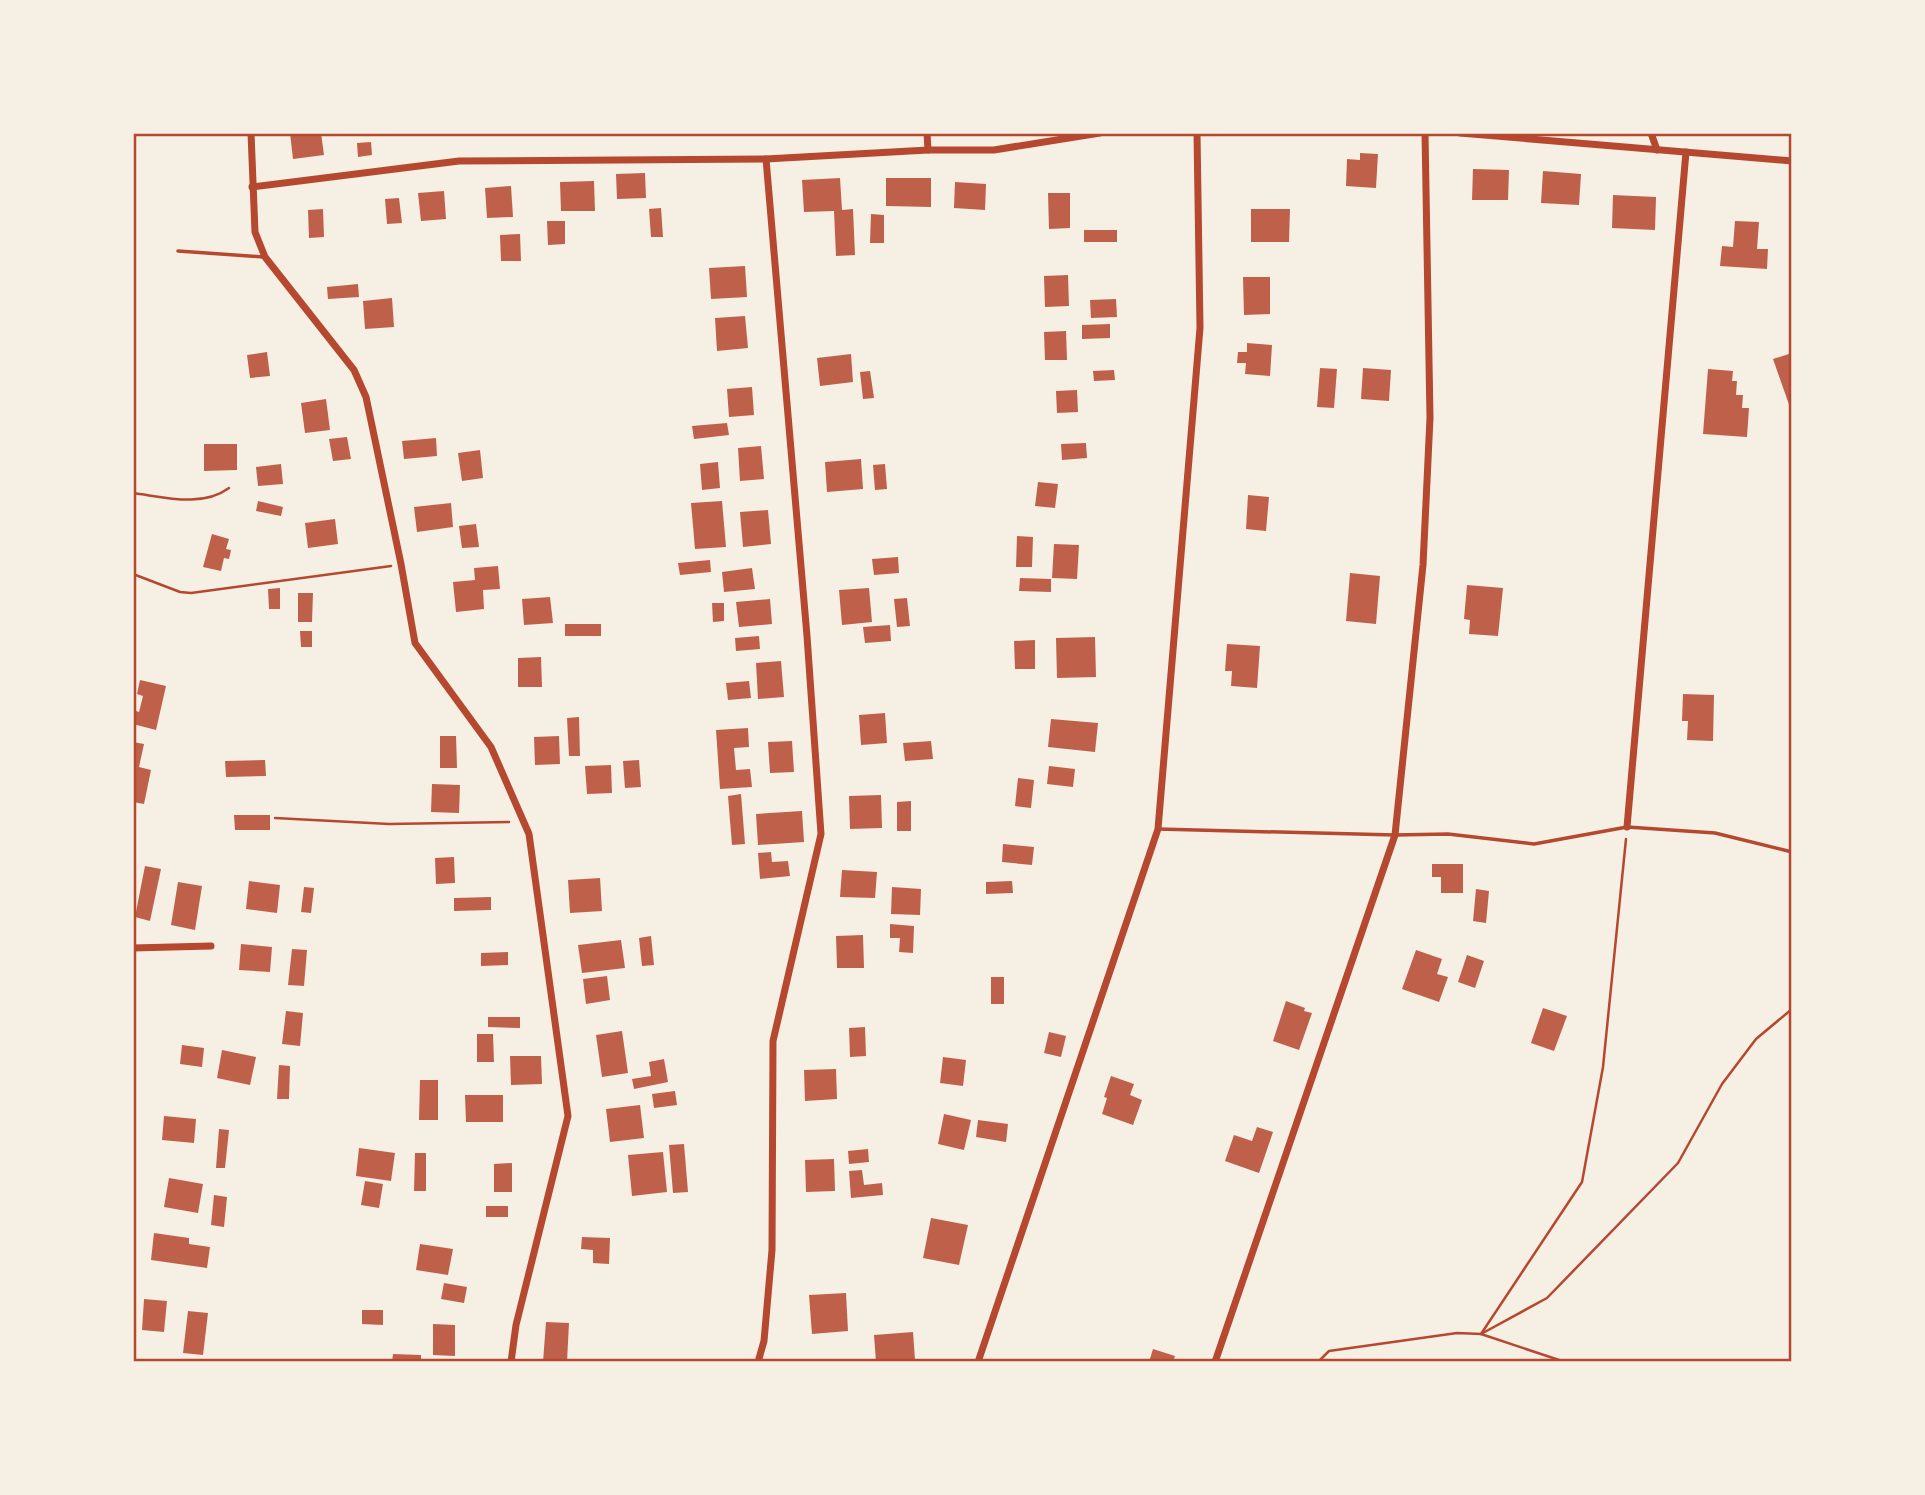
<svg xmlns="http://www.w3.org/2000/svg" width="1925" height="1495" viewBox="0 0 1925 1495" font-family="Ubuntu,sans-serif">
  <style>
    .building { fill: #bf614a }
    .lines { fill: none; stroke-linecap: round; stroke-linejoin: round }
    .path { stroke: #b5482f; stroke-width: 2.5 }
    .service { stroke: #b5482f; stroke-width: 3.5 }
    .minor { stroke: #b5482f; stroke-width: 7 }
    .neatline { fill: none; stroke: #b5482f; stroke-width: 2.5 }
  </style>
  <rect width="100%" height="100%" fill="#f6efe4"/>
  <g class="building">
    <path d="M290,133H321L324,155L293,159Z"/>
    <path d="M371,142L372,155L358,157L357,143Z"/>
    <path d="M1360,153L1378,154L1376,188L1346,186L1347,159L1360,160Z"/>
    <path d="M1473,169L1509,170L1508,200H1472Z"/>
    <path d="M1543,171L1581,174L1579,205L1541,203Z"/>
    <path d="M645,173L646,198L617,199L616,174Z"/>
    <path d="M840,178L842,210L853,209L855,255L836,256L834,211L804,212L802,180Z"/>
    <path d="M886,178H931V207L886,206Z"/>
    <path d="M594,181L595,211H561L560,182Z"/>
    <path d="M955,182L986,184L985,210L954,208Z"/>
    <path d="M511,186L513,217L487,218L485,188Z"/>
    <path d="M444,191L446,219L421,221L418,193Z"/>
    <path d="M1048,193H1070V228L1049,229Z"/>
    <path d="M1613,195L1656,197L1655,230L1612,228Z"/>
    <path d="M399,198L402,223L387,224L385,199Z"/>
    <path d="M661,208L663,237H651L649,209Z"/>
    <path d="M323,209L324,237L309,238L308,210Z"/>
    <path d="M1251,209H1290L1289,242H1251Z"/>
    <path d="M871,214L884,215V243H870Z"/>
    <path d="M547,221H565V244L548,245Z"/>
    <path d="M1735,221L1759,222L1757,249H1768L1767,269L1720,266L1722,246L1733,247Z"/>
    <rect x="1084" y="230" width="33" height="12"/>
    <path d="M520,234L521,261H501L500,235Z"/>
    <path d="M745,266L747,297L711,299L709,268Z"/>
    <path d="M1068,275L1069,306L1045,307L1044,276Z"/>
    <path d="M1243,277H1270V314L1244,315Z"/>
    <path d="M358,284L359,297L328,299L327,287Z"/>
    <path d="M392,298L394,327L365,329L363,301Z"/>
    <path d="M1116,299L1117,317L1091,318L1090,300Z"/>
    <path d="M745,316L748,348L717,351L715,318Z"/>
    <path d="M1110,324V338L1082,339V325Z"/>
    <path d="M1066,331L1067,360H1045L1044,332Z"/>
    <path d="M1247,343L1272,345L1270,376L1245,374L1246,363H1237L1238,352H1247Z"/>
    <path d="M267,352L270,376L250,378L247,355Z"/>
    <path d="M1792,353V413L1773,359Z"/>
    <path d="M851,354L853,382L820,386L817,358Z"/>
    <path d="M1320,368L1337,369L1334,408L1317,407Z"/>
    <path d="M1363,368L1391,370L1389,401L1361,399Z"/>
    <path d="M1708,369L1733,371L1732,381H1737L1736,395H1743L1742,408H1749L1747,437L1703,434Z"/>
    <path d="M1114,370L1115,380L1094,381L1093,371Z"/>
    <path d="M870,371L874,398L863,399L860,372Z"/>
    <path d="M752,387L754,415L729,417L727,389Z"/>
    <path d="M1077,390L1078,412L1057,413L1056,391Z"/>
    <path d="M326,399L330,430L305,433L301,403Z"/>
    <path d="M727,423L729,435L694,439L692,426Z"/>
    <path d="M347,437L351,459L333,461L329,439Z"/>
    <path d="M436,438L437,456L404,459L402,441Z"/>
    <path d="M1086,443L1087,458L1062,460L1061,444Z"/>
    <path d="M204,444H237V470L204,471Z"/>
    <path d="M761,446L764,479L740,481L738,448Z"/>
    <path d="M480,450L483,478L462,481L458,453Z"/>
    <path d="M861,459L863,489L827,492L825,462Z"/>
    <path d="M718,462L720,488L702,490L700,464Z"/>
    <path d="M281,464L283,484L258,486L256,467Z"/>
    <path d="M885,464L887,489L875,490L873,465Z"/>
    <path d="M1038,482L1058,484L1055,508L1035,506Z"/>
    <path d="M1248,495L1269,497L1266,531L1246,529Z"/>
    <path d="M258,501L283,507L281,516L256,511Z"/>
    <path d="M722,501L726,547L695,549L691,503Z"/>
    <path d="M451,503L453,527L417,532L414,507Z"/>
    <path d="M768,510L771,544L743,547L740,512Z"/>
    <path d="M335,519L338,544L308,548L305,523Z"/>
    <path d="M476,524L479,547L462,548L459,526Z"/>
    <path d="M212,534L229,539L226,549L231,550L229,559L224,558L221,571L203,567Z"/>
    <path d="M1017,536L1033,537L1032,567H1016Z"/>
    <path d="M1054,544L1079,545L1077,579L1052,578Z"/>
    <path d="M898,557L899,573L874,575L872,559Z"/>
    <path d="M710,560L711,572L680,575L678,563Z"/>
    <path d="M498,566L500,589L483,590L484,609L456,612L453,582L475,580L474,568Z"/>
    <path d="M752,568L755,589L724,592L722,572Z"/>
    <path d="M1350,573L1380,576L1376,624L1346,621Z"/>
    <path d="M1020,578L1051,579V592L1019,591Z"/>
    <path d="M1467,585L1503,588L1498,636L1469,634L1470,620L1464,619Z"/>
    <path d="M280,588V609H269L268,589Z"/>
    <path d="M869,588L872,622L842,625L839,590Z"/>
    <path d="M298,593H313L312,622H298Z"/>
    <path d="M550,597L553,623L524,625L522,599Z"/>
    <path d="M907,598L910,626L897,627L894,599Z"/>
    <path d="M770,599L772,624L739,627L736,602Z"/>
    <path d="M712,603H724V621L713,622Z"/>
    <rect x="565" y="624" width="36" height="12"/>
    <path d="M890,625L891,641L865,643L863,627Z"/>
    <path d="M300,631H312V647H301Z"/>
    <path d="M759,636L760,649L736,651L735,638Z"/>
    <path d="M1095,637L1096,677L1057,678L1056,638Z"/>
    <path d="M1035,640V669H1015L1014,641Z"/>
    <path d="M1227,644L1260,646L1257,688L1231,686L1232,671H1225Z"/>
    <path d="M541,657L542,687H518V658Z"/>
    <path d="M781,661L784,697L758,699L756,663Z"/>
    <path d="M140,680L166,686L156,730L133,724V710L139,712L143,696L137,694Z"/>
    <path d="M749,681L751,698L728,700L726,683Z"/>
    <path d="M1683,694L1714,695L1713,741L1687,740L1688,721H1682Z"/>
    <path d="M885,713L887,743L861,745L859,715Z"/>
    <path d="M579,717L580,756H569L567,718Z"/>
    <path d="M1051,719L1098,723L1095,752L1048,747Z"/>
    <path d="M748,728L749,747L734,748L736,770L750,769L752,787L720,789L716,730Z"/>
    <path d="M440,736H456L457,768H440Z"/>
    <path d="M559,736L560,764L535,765L534,737Z"/>
    <path d="M792,741L794,772L770,773L768,742Z"/>
    <path d="M931,741L933,759L905,761L903,743Z"/>
    <path d="M133,742L144,744L139,767L151,770L144,804L133,802Z"/>
    <path d="M265,760L266,776L226,777L225,761Z"/>
    <path d="M639,760L641,787L625,788L623,761Z"/>
    <path d="M611,765L612,793L587,794L585,766Z"/>
    <path d="M1049,766L1075,769L1073,787L1047,784Z"/>
    <path d="M1018,778L1034,780L1031,808L1015,806Z"/>
    <path d="M432,784L460,785L459,813L431,812Z"/>
    <path d="M741,794L745,844L732,845L728,796Z"/>
    <path d="M881,795L882,828L850,829L849,796Z"/>
    <path d="M911,801V831H897V802Z"/>
    <path d="M802,811L804,842L758,845L756,814Z"/>
    <path d="M234,815H270V830H235Z"/>
    <path d="M1003,844L1034,847L1032,865L1002,862Z"/>
    <path d="M771,852L772,862L788,861L790,876L760,879L758,853Z"/>
    <path d="M454,857L455,883L436,884L435,858Z"/>
    <path d="M1432,864H1463V893H1441V877H1432Z"/>
    <path d="M145,866L161,869L150,921L135,917Z"/>
    <path d="M842,870L877,872L875,898L840,897Z"/>
    <path d="M600,878L602,911L570,913L568,880Z"/>
    <path d="M249,881L280,885L277,913L246,909Z"/>
    <path d="M1012,881L1013,893L986,894V882Z"/>
    <path d="M178,882L202,886L195,930L171,925Z"/>
    <path d="M304,887L314,888L311,913L301,912Z"/>
    <path d="M892,887L921,889L920,915L891,914Z"/>
    <path d="M1476,889L1489,891L1486,923L1473,921Z"/>
    <path d="M491,897V910L454,911V898Z"/>
    <path d="M890,924L914,926L913,953L899,952L900,938H890Z"/>
    <path d="M863,935L864,968H837L836,936Z"/>
    <path d="M651,936L654,965L642,966L639,938Z"/>
    <path d="M621,940L625,968L582,973L578,945Z"/>
    <path d="M241,944L272,947L270,972L239,970Z"/>
    <path d="M292,949L307,950L304,986L288,985Z"/>
    <path d="M1416,950L1442,959L1437,974L1448,977L1439,1002L1402,989Z"/>
    <path d="M508,952V965L481,966V953Z"/>
    <path d="M1467,955L1484,961L1475,988L1458,982Z"/>
    <path d="M607,976L610,1000L586,1004L583,979Z"/>
    <rect x="991" y="977" width="13" height="27"/>
    <path d="M1286,1001L1305,1008L1304,1011L1312,1013L1299,1050L1273,1041Z"/>
    <path d="M1543,1008L1567,1016L1554,1051L1531,1043Z"/>
    <path d="M286,1011L303,1013L300,1046L282,1044Z"/>
    <path d="M488,1017H520V1028L488,1027Z"/>
    <path d="M865,1027L866,1056L850,1057L849,1028Z"/>
    <path d="M622,1031L628,1073L602,1077L596,1035Z"/>
    <path d="M1049,1032L1066,1036L1061,1057L1044,1053Z"/>
    <path d="M477,1034H493L494,1062H477Z"/>
    <path d="M182,1045L204,1048L202,1067L180,1064Z"/>
    <path d="M222,1050L256,1057L250,1085L217,1078Z"/>
    <path d="M510,1056H541L542,1084L511,1085Z"/>
    <path d="M943,1057L966,1060L963,1086L940,1083Z"/>
    <path d="M664,1059L668,1082L634,1089L632,1079L651,1076L649,1062Z"/>
    <path d="M279,1065L290,1066L289,1099H277Z"/>
    <path d="M836,1069L837,1099L805,1101L804,1070Z"/>
    <path d="M1111,1076L1134,1084L1130,1095L1142,1100L1133,1125L1102,1114L1107,1098L1104,1097Z"/>
    <path d="M420,1080H438V1120H419Z"/>
    <path d="M675,1091L677,1105L654,1108L652,1094Z"/>
    <path d="M465,1095H503V1122H466Z"/>
    <path d="M640,1105L644,1138L610,1142L606,1109Z"/>
    <path d="M944,1114L971,1120L964,1150L938,1144Z"/>
    <path d="M164,1116L196,1119L194,1143L162,1140Z"/>
    <path d="M978,1120L1008,1124L1006,1142L976,1137Z"/>
    <path d="M1257,1127L1273,1132L1259,1173L1225,1161L1234,1135L1252,1141Z"/>
    <path d="M219,1129L229,1130L225,1168H216Z"/>
    <path d="M684,1144L688,1192L673,1193L669,1145Z"/>
    <path d="M359,1148L395,1153L391,1181L356,1176Z"/>
    <path d="M868,1149L869,1162L849,1164L848,1151Z"/>
    <path d="M663,1152L667,1192L632,1196L628,1155Z"/>
    <path d="M415,1153H426V1191H414Z"/>
    <path d="M834,1159L835,1191L806,1192L805,1160Z"/>
    <path d="M512,1163V1192H494V1164Z"/>
    <path d="M862,1170L864,1185L882,1183L883,1195L851,1198L849,1171Z"/>
    <path d="M169,1178L203,1184L198,1213L164,1207Z"/>
    <path d="M365,1181L383,1184L379,1208L361,1205Z"/>
    <path d="M214,1195L227,1197L224,1227L211,1225Z"/>
    <rect x="486" y="1206" width="22" height="11"/>
    <path d="M931,1218L968,1225L959,1265L923,1258Z"/>
    <path d="M154,1233L189,1238V1244L210,1247L207,1268L151,1260Z"/>
    <path d="M582,1237L610,1238L609,1264L593,1263V1250L581,1249Z"/>
    <path d="M420,1244L453,1249L448,1275L416,1270Z"/>
    <path d="M444,1283L467,1287L464,1303L441,1299Z"/>
    <path d="M846,1293L848,1331L812,1334L809,1295Z"/>
    <path d="M144,1299L167,1301L164,1332L142,1330Z"/>
    <path d="M362,1310H383V1325L362,1324Z"/>
    <path d="M188,1311L208,1313L203,1355L183,1353Z"/>
    <path d="M546,1322L569,1323L567,1362H543Z"/>
    <path d="M433,1324L455,1325V1356L433,1355Z"/>
    <path d="M913,1332L915,1360L876,1362L874,1335Z"/>
    <path d="M1153,1349L1175,1356L1173,1362H1149Z"/>
    <path d="M393,1354L421,1355V1362H392Z"/>
  </g>
  <g class="lines">
    <g class="path">
      <path d="M133,493C164,497 202,508 229,488"/>
      <path d="M133,574L180,592L191,593L391,566"/>
      <path d="M275,818L389,824L509,822"/>
      <path d="M1318,1362L1329,1351L1457,1333L1481,1334L1547,1298L1678,1163L1722,1084L1756,1039L1792,1009"/>
      <path d="M1565,1362L1481,1334L1582,1182L1603,1067L1626,839"/>
    </g>
    <g class="service">
      <path d="M178,251L263,257"/>
      <path d="M1158,829L1395,835L1448,834L1534,844L1627,827L1715,833L1792,852"/>
    </g>
    <g class="minor">
      <path d="M251,133L255,232L265,257L354,370L366,397L401,564L415,643L491,747L529,834L568,1116L516,1325L511,1362"/>
      <path d="M927,133L928,150"/>
      <path d="M1460,133L1792,161"/>
      <path d="M1651,133L1657,150"/>
      <path d="M252,187L459,161L766,159L928,150H994L1100,133"/>
      <path d="M1627,827L1686,152"/>
      <path d="M133,948L211,946"/>
      <path d="M758,1362L764,1341L772,1250L773,1041L821,834L807,636L766,159"/>
      <path d="M978,1362L1158,829L1200,328L1197,133"/>
      <path d="M1215,1362L1395,835L1423,565L1430,418L1425,133"/>
    </g>
  </g>
  <rect width="1925" height="1495" fill="none" stroke="#f6efe4" stroke-width="270"/>
  <rect x="135" y="135" width="1655" height="1225" class="neatline"/>
</svg>
